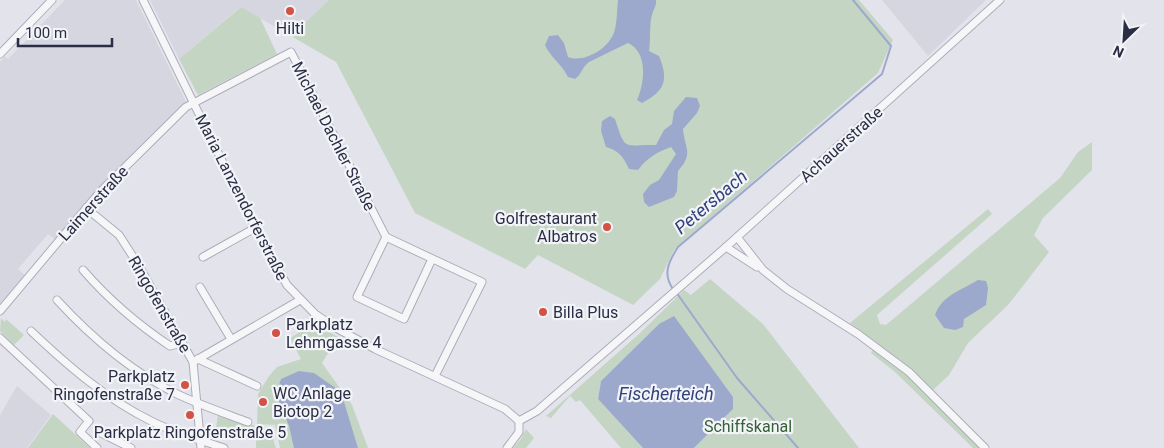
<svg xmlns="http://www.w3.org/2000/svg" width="1164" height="448" viewBox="0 0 1164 448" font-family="Roboto,sans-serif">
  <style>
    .built { fill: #d5d6e0 }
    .green { fill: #c4d5c4 }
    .water { fill: #9da9cc }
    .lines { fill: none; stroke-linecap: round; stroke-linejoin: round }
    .stream { stroke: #9da9cc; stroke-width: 2 }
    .minor-casing { stroke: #acadb9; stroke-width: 9 }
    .minor { stroke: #f6f6f9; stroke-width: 7 }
    .poi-dot { fill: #d35145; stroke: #f3f4f8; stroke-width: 2 }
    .labels { text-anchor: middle; stroke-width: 4.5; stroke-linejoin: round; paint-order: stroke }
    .poi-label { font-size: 16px; fill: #2a2d44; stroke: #f3f4f8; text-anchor: start }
    .street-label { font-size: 16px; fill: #2a2d44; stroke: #f3f4f8 }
    .park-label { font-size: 16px; fill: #376038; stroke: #f3f4f8 }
    .water-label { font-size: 18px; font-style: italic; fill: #32427a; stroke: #f3f4f8 }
  </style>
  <rect width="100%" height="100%" fill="#e3e4eb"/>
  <g class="built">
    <path d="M65,0H136L186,102L100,188L56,240L48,234L18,269L26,276L0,307V62L5,56L8,59Z"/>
    <path d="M150,0H329L291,36L240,7L179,59Z"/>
    <path d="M882,0H986L928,56Z"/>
    <path d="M17,386L51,415L27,448H0V415Z"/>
  </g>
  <g class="green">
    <path d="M329,0H859L893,40L878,73L674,250L660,279L633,305L538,255L525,269L415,213L336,62L291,36Z"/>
    <path d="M241,7L260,18L277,54L198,95L179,59Z"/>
    <path d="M1092,142V170L1043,218L1034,235L1049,252L1009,304L968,343L949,375L933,390L904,363L850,323L988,209L992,214L877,315L880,324L886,325L1060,178L1078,152Z"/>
    <path d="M710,279L763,324L859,448H694L733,409V397L659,324L601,381L598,399L643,448H621L580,400L576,402L570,396L551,418L546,416L639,334L684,290L691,295Z"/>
    <path d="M1,318L5,322L6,319L24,335L14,345L0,331Z"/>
    <path d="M307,319L338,337L322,363L352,405L368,448H280L275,425L257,424L258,394L269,376L277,367L301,359L290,338L300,332L296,324Z"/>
    <path d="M873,348L915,382L980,448H973L895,372L871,353Z"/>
    <path d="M53,414L90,448H28Z"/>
    <path d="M218,415L256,426L254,437L216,427Z"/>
    <path d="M261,428L270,430L276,448H256V432Z"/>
    <path d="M526,429L534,438L526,448H513L521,439Z"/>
  </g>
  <g class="water">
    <path d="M618,0H656C657,6 653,9 652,15C649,24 651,40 649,51L659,56C669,80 665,91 642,103L637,100C645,83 648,52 628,43L589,62C582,67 582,74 575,79L568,77C561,63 550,57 545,45L549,36L558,35L564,43L568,57C583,63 606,50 613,35C617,28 617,9 618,0Z"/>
    <path d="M686,97L697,98L700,106L697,113L683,129C685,150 694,153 678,171L677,191L674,197L649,207L644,202L643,194L650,185L659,180L676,154L671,147C657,152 647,158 638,170L629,169C623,156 619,151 606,147L601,131L602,121L610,116L615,119C626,153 624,144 656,145L664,130L672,124L674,111Z"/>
    <path d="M978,280L986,281L988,288L986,305L964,319L963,327L955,330L944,328L935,315C942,295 962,290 978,280Z"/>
    <path d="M674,316L733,397V409L694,448H643L598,399L601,381L659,324Z"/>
    <path d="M299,371L314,373L337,389L344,402L358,448H294L289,426L276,394L281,379Z"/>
  </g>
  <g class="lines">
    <g class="stream">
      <path d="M673,289C662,274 669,261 678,247L882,74L891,46L853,0"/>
      <path d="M676,292L737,378L798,448"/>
    </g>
    <g class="minor-casing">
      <g id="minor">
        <path d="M143,0L255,228L287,285L315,314L336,328L375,349L505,409L519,421"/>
        <path d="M0,54L52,0"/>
        <path d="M86,208L119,235L139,266L193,362L201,448"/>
        <path d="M386,237L357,297L404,319L432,259"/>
        <path d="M737,237L763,270L787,289L858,334L909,372L985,448"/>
        <path d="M726,247L757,267"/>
        <path d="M203,257L255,228"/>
        <path d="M83,270C109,300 137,324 170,346L182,343"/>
        <path d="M200,287L231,339"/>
        <path d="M57,300C91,337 132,372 177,394C200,405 224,413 248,422"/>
        <path d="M0,311L100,192L186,107L291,52L386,237L482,282L435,376"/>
        <path d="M31,331C68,366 106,399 153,422C175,433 200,440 224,448"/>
        <path d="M0,338L89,421L80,432L97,448"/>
        <path d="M198,359L257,386"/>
        <path d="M193,362L300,300"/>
        <path d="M519,421L537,411L726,247L1000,0"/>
        <path d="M99,432L131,448"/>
        <path d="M507,448L519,432V421"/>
      </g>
    </g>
    <use href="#minor" class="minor"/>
  </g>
  <g class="poi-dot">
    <circle cx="290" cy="11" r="5"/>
    <circle cx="607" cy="227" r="5"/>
    <circle cx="543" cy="312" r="5"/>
    <circle cx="276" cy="333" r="5"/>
    <circle cx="185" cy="385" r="5"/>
    <circle cx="263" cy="402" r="5"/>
    <circle cx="190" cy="415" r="5"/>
  </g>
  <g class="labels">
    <g class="poi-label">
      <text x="290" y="34" text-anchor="middle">Hilti</text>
      <text x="597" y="224" text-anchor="end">Golfrestaurant<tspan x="597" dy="18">Albatros</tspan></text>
      <text x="553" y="318">Billa Plus</text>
      <text x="286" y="330">Parkplatz<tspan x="286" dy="18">Lehmgasse 4</tspan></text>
      <text x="175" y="382" text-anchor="end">Parkplatz<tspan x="175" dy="18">Ringofenstraße 7</tspan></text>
      <text x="273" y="399">WC Anlage<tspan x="273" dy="18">Biotop 2</tspan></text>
      <text x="190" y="438" text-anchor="middle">Parkplatz Ringofenstraße 5</text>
    </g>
    <g class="street-label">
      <text transform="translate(334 136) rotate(63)" y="6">Michael Dachler Straße</text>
      <text transform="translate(841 144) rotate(-42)" y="6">Achauerstraße</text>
      <text transform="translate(242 197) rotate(63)" y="6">Maria Lanzendorferstraße</text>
      <text transform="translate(93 203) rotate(-48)" y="6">Laimerstraße</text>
      <text transform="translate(160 304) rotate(60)" y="6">Ringofenstraße</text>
    </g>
    <g class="park-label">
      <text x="748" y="432">Schiffskanal</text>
    </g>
    <g class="water-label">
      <text transform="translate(711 202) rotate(-40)" y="6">Petersbach</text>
      <text x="666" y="400">Fischerteich</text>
    </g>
  </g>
  <g transform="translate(1124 40) rotate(205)" stroke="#f3f4f8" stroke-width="4" paint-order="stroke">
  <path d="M0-4L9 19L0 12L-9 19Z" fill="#2a2d44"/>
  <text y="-8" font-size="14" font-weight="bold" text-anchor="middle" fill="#2a2d44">N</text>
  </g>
  <path d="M18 38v8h94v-8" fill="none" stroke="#2a2d44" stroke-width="2.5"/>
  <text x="25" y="38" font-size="15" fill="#2a2d44" stroke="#f3f4f8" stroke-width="4" paint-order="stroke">100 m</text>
</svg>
